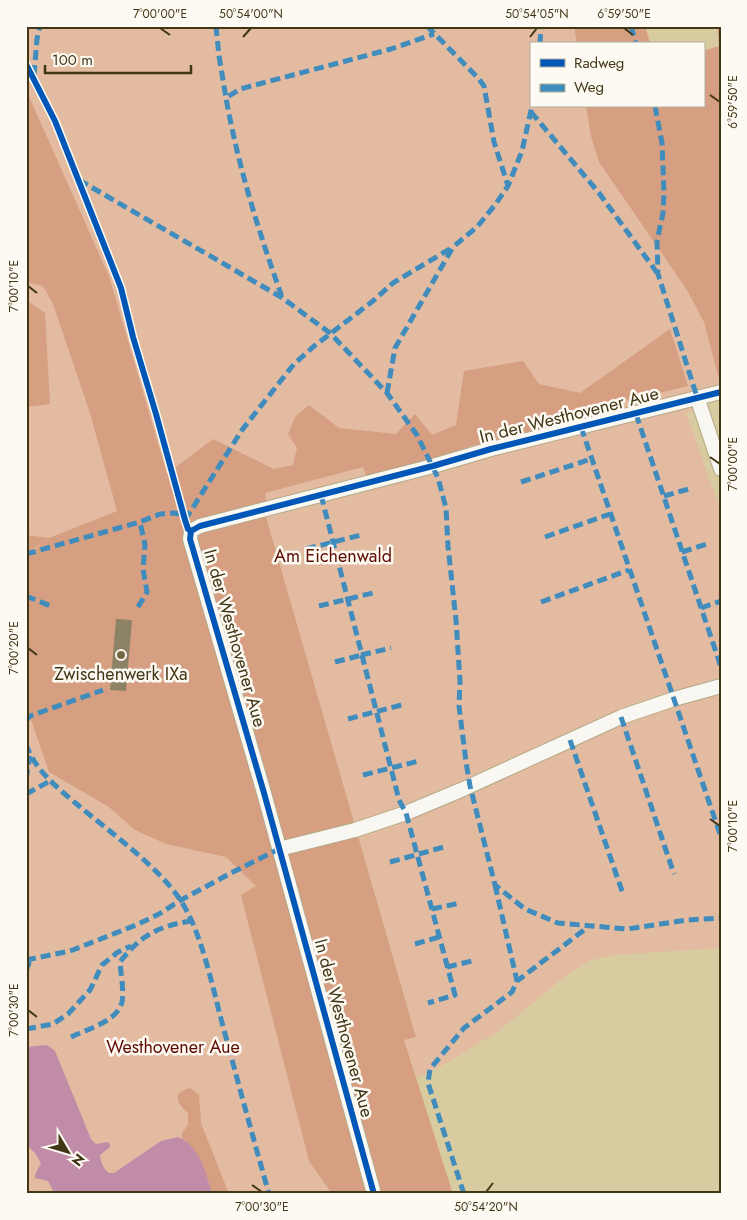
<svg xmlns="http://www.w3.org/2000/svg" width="747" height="1220" viewBox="0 0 747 1220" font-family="Jost,sans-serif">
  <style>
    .green { fill: #e2bba1 }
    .forest { fill: #d69f81 }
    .water { fill: #c08ca8 }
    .building { fill: #8c8266 }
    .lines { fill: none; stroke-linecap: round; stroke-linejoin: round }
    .minor-casing { stroke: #b4a987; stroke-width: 16 }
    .minor { stroke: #f9f7f1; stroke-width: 14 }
    .quiet { stroke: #408cbd; stroke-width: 5; stroke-dasharray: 10 5; stroke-linecap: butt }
    .cycleway-casing { stroke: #fdfaf3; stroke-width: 9 }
    .cycleway { stroke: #0057b8; stroke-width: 6 }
    .ticks { fill: none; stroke: #413615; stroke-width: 2 }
    .poi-dot { fill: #766a46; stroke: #fdfaf3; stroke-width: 2 }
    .labels { text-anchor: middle; stroke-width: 5; stroke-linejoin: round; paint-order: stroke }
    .street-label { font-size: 18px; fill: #413615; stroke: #fdfaf3 }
    .park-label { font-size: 18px; fill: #5e0c00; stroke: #fdfaf3 }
    .poi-label { font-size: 18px; fill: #413615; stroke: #fdfaf3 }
    .neatline { fill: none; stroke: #413615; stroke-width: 2 }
    .ticks-label { font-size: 12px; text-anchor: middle; fill: #413615 }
  </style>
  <rect width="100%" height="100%" fill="#d9cba0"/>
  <g class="green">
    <path d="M26,26H646L651,44H531V106H670L721,265V385L175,527L26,109Z"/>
    <path d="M26,121L364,1194H26Z"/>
    <path d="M697,403L699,409L686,413L721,512V948L612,955L589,961L568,974L497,1032L443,1065L417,1078L404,1040L416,1036L266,517L369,491V486Z"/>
  </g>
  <g class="forest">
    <path d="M574,26H645L650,44H577Z"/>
    <path d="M717,26H721V378L719,379L704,322L687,290L599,162L591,136L586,106H703V51L719,46Z"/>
    <path d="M26,90L109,276L167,474L213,439L274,469L293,465L297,448L288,434L295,417L309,405L339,428L396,434L415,414L432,435L456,425L464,371L523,361L539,384L580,393L670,329L688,386L596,408L598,418L499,443L498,439L467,447L468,451L367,477L363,467L265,493C267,503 264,508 266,517L416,1037L404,1040L453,1194H332L309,1161L241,895L256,886L226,857L166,844L135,830L109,807L49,772L26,705V556L43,543L26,553V535L49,538L117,511L90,413L53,304L43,286L26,282Z"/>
    <path d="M26,300L45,313L50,404L26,407Z"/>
    <path d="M190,1088L199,1095L201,1123L229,1194H212C206,1173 200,1151 182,1138V1133L188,1125V1113C178,1104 170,1093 190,1088Z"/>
  </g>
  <path class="water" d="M47,1045L55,1051L91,1139L96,1144L108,1142L110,1145V1147L100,1155C100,1161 104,1170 109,1173H114L161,1141L178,1137C199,1144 207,1175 212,1194H55L48,1181L35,1178V1175L41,1163L35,1153L26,1144V1047Z"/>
  <path class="building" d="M116,619L132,620L126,691L110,690Z"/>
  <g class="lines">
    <g class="minor-casing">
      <g id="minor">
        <path d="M697,397L721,469"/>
        <path d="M279,849L355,830L406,813L461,790L621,717L674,699L721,686"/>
        <path d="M374,1194L264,793L190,539L191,531L200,526L433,466L491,449L721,392"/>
      </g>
    </g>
    <use href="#minor" class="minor"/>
    <g class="quiet">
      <path d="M216,26L219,56L226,98"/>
      <path d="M427,26L479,79L484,86L494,142L508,186"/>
      <path d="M631,26L636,44"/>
      <path d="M540,44L541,26"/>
      <path d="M34,75L37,39L40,26"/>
      <path d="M655,106L662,143L664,194L663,213L657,241L658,274L697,397"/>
      <path d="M531,112L599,193L658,274"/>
      <path d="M79,180L281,297L330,333L387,393L417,435L438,478L446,508L448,546L456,620L460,681L459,706L466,762L470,786L495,885L525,909L558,923L627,929L687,920L721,918"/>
      <path d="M281,297V294C258,230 238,165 226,98L240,89L391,49L434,34"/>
      <path d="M387,393L395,348L453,247L477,227L495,205L508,186L522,151L532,106"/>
      <path d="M636,414L721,667"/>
      <path d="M581,427L721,837"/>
      <path d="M521,482L591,459"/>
      <path d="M321,495L396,788L399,800L406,813L455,995L428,1003"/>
      <path d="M664,496L689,489"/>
      <path d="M185,520L242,430L294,364L313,347L373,301L393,283L453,247"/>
      <path d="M545,537L610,514"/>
      <path d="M306,549L361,535"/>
      <path d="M682,552L710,543"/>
      <path d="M26,554L140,522L160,514L174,513L184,515"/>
      <path d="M26,596L53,607"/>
      <path d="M541,602L629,570"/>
      <path d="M319,606L377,592"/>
      <path d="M138,607L147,592L143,569L145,545L140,522"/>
      <path d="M701,608L721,601"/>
      <path d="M361,655L391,648"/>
      <path d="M335,662L362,655"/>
      <path d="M621,717L674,874"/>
      <path d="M348,719L405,704"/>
      <path d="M26,721L30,716L103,690"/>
      <path d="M570,740L623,894"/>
      <path d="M26,744C35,771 58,788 79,806C110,832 156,865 179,898C200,928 211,980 220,1015C236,1075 252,1134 269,1194"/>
      <path d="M363,775L419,761"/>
      <path d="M26,779L30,756"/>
      <path d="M26,794L50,781"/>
      <path d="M390,862L444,847"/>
      <path d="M495,885L517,981"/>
      <path d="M432,909L460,903"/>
      <path d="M415,944L439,937"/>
      <path d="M26,960L70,951L136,925L159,914L181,900L233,872L279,849"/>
      <path d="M447,967L476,960"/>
      <path d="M26,971L30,960"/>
      <path d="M26,1029L53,1024L68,1014L90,990L102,965L118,952L131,946"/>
      <path d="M71,1037C87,1029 117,1022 122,1002C124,990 121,975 120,962C140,936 158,926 191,921"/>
      <path d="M464,1194L428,1083L430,1069L464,1028L512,992L517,981L588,927"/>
    </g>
    <g class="cycleway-casing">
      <g id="cycleway">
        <path d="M26,64L55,121L121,288L133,337L156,414L185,520L188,529L191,531"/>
        <path d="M374,1194L264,793L190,539L191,531L200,526L433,466L491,449L721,392"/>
      </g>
    </g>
    <use href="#cycleway" class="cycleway"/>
  </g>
  <path class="ticks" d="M160,28L170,35M624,28L633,35M243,37L251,28M530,37L537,28M710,95L720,102M28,286L37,293M710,457L720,464M28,648L37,655M710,819L720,826M28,1010L37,1017M252,1185L262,1192M486,1192L493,1183"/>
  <circle class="poi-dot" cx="121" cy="655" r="5"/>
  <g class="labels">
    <g class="street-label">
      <text transform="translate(569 415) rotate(-14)" y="6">In der Westhovener Aue</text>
      <text transform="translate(235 638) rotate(74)" y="6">In der Westhovener Aue</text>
      <text transform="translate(344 1028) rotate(75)" y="6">In der Westhovener Aue</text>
    </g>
    <g class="park-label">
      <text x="333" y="562">Am Eichenwald</text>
      <text x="173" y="1053">Westhovener Aue</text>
    </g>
    <g class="poi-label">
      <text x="121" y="680">Zwischenwerk IXa</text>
    </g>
  </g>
  <rect width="747" height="1220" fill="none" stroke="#fdfaf3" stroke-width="55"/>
  <rect x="530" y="42" width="175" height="65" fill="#fdfaf3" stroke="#b2ac9a"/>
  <rect x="540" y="59" width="25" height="8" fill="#0057b8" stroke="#b2ac9a"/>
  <text x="574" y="68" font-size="15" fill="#413615">Radweg</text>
  <rect x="540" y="84" width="25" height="8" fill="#408cbd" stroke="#b2ac9a"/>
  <text x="574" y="92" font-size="15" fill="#413615">Weg</text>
  <g transform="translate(68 1152) rotate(128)" stroke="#fdfaf3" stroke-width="4" paint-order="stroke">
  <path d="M0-4L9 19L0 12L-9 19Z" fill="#413615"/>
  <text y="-8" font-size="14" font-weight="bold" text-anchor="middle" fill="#413615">N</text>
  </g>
  <path d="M45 65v8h146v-8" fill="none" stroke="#413615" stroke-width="2.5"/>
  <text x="52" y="65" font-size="15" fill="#413615" stroke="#fdfaf3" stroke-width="4" paint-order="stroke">100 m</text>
  <rect x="28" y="28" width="692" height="1164" class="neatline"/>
  <g class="ticks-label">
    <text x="160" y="18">7°00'00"E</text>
    <text x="251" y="18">50°54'00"N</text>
    <text x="537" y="18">50°54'05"N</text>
    <text x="624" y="18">6°59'50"E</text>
    <text transform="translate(733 102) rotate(-90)" y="4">6°59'50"E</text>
    <text transform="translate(14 286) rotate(-90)" y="4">7°00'10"E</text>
    <text transform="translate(733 464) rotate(-90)" y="4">7°00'00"E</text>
    <text transform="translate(14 648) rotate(-90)" y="4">7°00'20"E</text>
    <text transform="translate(733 826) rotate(-90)" y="4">7°00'10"E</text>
    <text transform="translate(14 1010) rotate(-90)" y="4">7°00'30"E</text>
    <text x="262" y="1211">7°00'30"E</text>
    <text x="486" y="1211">50°54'20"N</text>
  </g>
</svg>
